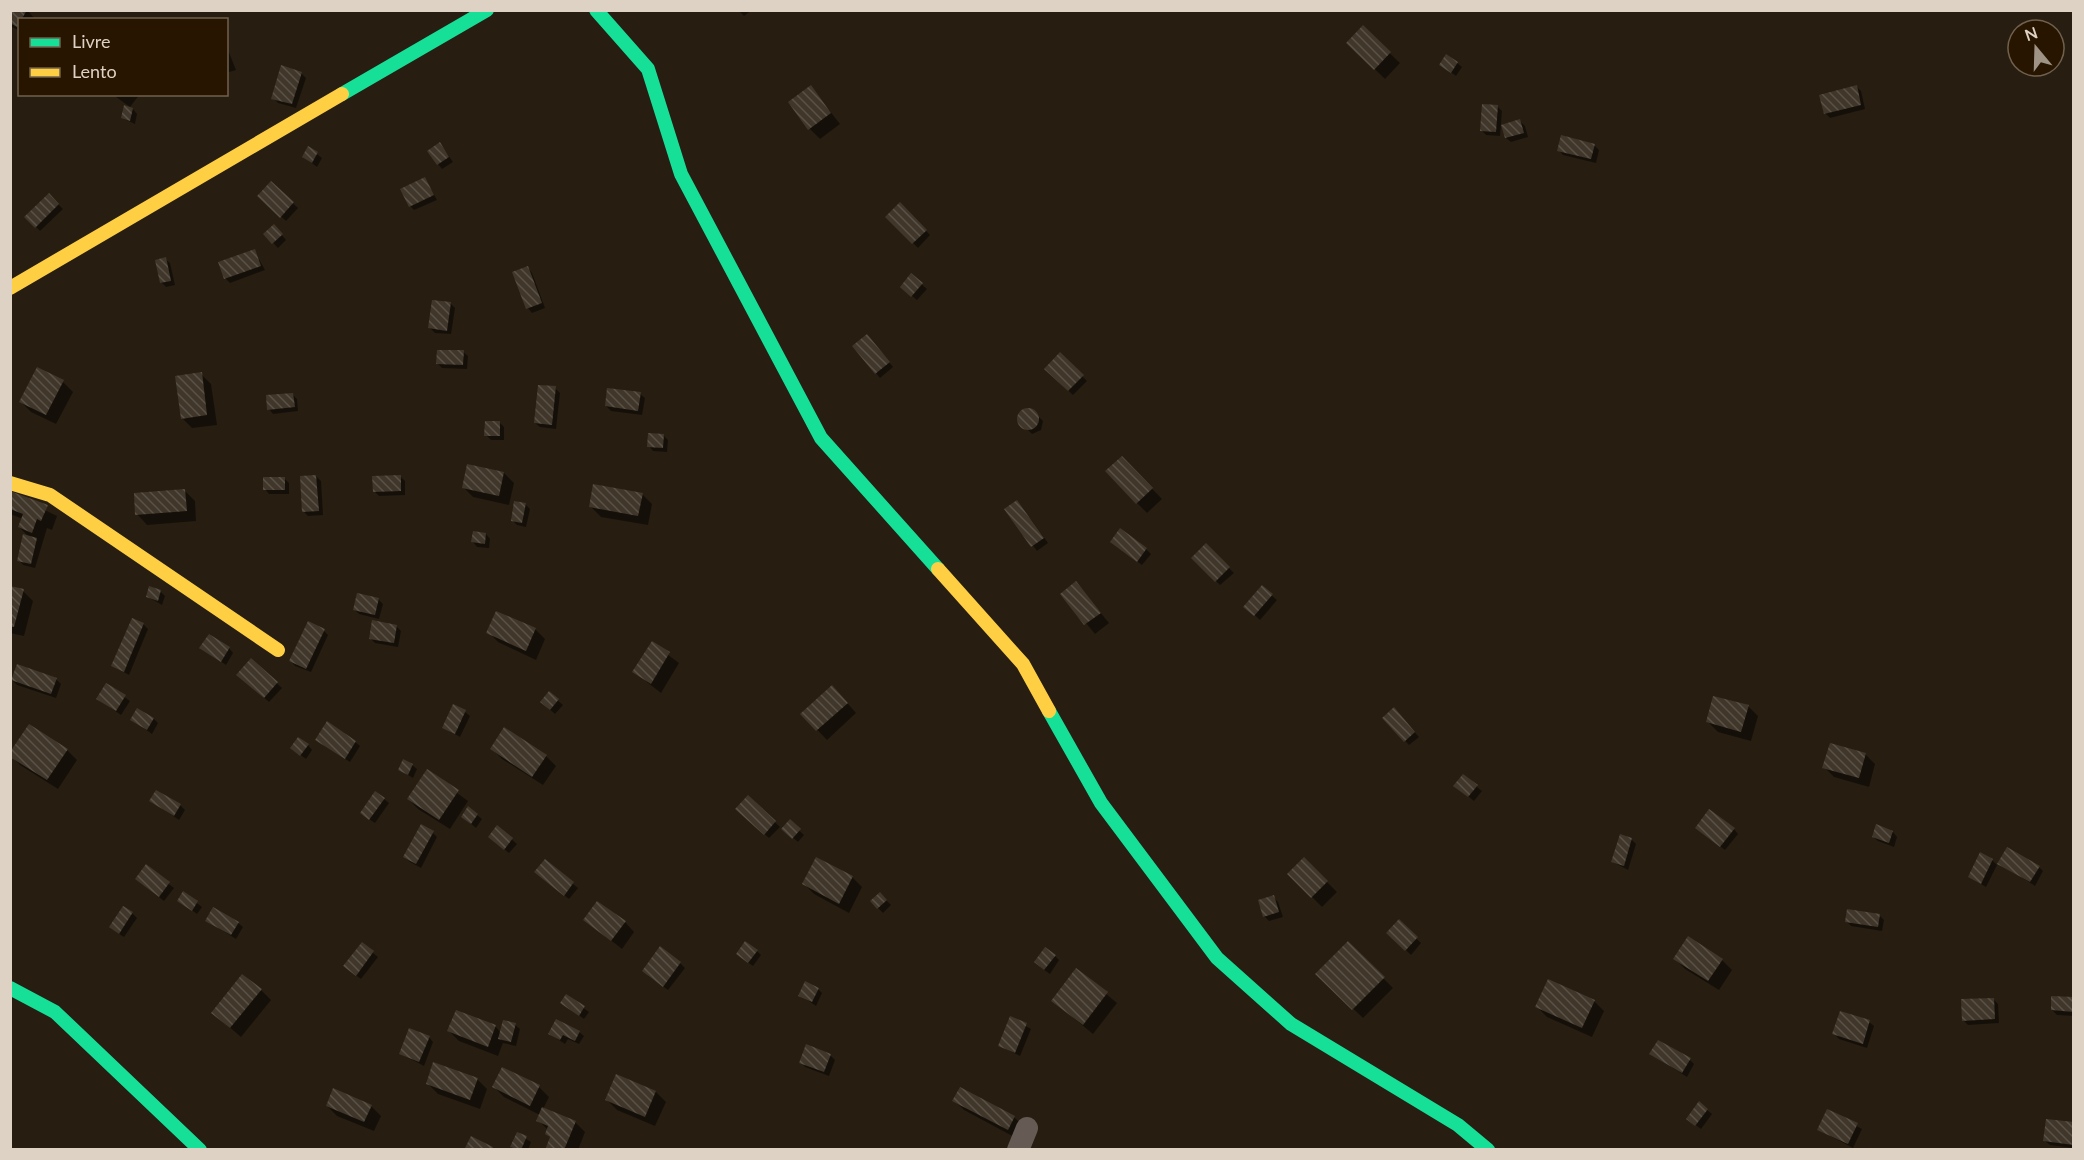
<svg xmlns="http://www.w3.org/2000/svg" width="2084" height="1160" viewBox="0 0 2084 1160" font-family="Lato,sans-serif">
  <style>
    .shadow { fill: #0007 }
    .building { fill: url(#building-back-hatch) }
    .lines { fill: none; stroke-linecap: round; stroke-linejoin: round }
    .street { stroke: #665a54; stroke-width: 22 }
    .fast { stroke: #16e098; stroke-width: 14 }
    .slow { stroke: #ffcf43; stroke-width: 14 }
  </style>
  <defs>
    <pattern id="building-back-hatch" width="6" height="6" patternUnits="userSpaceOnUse" patternTransform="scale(1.5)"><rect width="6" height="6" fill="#40362a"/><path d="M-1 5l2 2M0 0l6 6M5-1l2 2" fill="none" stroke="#5b5247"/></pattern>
  </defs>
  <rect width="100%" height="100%" fill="#271e11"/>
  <g class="shadow">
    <path d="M10,10H27L36,20H20V31L10,26Z"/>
    <path d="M738,10H752L744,16Z"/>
    <path d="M1363,28L1400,63L1385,79L1348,43Z"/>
    <path d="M226,45L236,70L226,73Z"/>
    <path d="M1457,63L1462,67L1456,76L1441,65Z"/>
    <path d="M301,73L306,78L296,108L278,103L273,98Z"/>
    <path d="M1856,86L1861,91L1865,109L1830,118L1825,113Z"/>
    <path d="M811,87L840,124L820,139L810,129Z"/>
    <path d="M112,94H140L130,107Z"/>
    <path d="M1497,106L1502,111L1500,136L1486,135L1482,131Z"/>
    <path d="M133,109L137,114L135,124L122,118Z"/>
    <path d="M1520,121L1525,126L1528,137L1511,142L1506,138Z"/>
    <path d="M440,144L453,162L442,169L438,164Z"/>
    <path d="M1594,145L1599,150L1596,163L1563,155L1559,150Z"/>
    <path d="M309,148L322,158L317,167L304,157Z"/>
    <path d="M425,179L437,200L414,210L410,206Z"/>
    <path d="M271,183L298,208L286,221L259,196Z"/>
    <path d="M49,195L63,209L40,231L26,217Z"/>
    <path d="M900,204L930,235L918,248L887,217Z"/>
    <path d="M274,226L286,240L278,248L265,234Z"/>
    <path d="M254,250L265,270L230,283L225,278Z"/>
    <path d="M165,259L170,263L175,285L166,287L161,282Z"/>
    <path d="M528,268L532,273L545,308L532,313L528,308Z"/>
    <path d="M911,275L927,289L917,300L906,291Z"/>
    <path d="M450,303L455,308L451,334L435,333L430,328Z"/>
    <path d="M871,340L893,367L880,378L876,373Z"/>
    <path d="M463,352L468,356L467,369L442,368L437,363Z"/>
    <path d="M1060,354L1087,381L1073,395L1046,369Z"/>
    <path d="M201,374L211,384L217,425L192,428L182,418Z"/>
    <path d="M63,382L73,392L56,424L31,412L21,402Z"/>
    <path d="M555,388L560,393L556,429L540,427L535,423Z"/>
    <path d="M292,394L297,399L298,411L273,414L269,409Z"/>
    <path d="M640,394L645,398L642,415L611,411L606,406Z"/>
    <path d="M1024,410L1033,411L1043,421L1041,430L1032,434L1018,420Z"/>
    <path d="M499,422L504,427V440H491L486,435Z"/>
    <path d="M663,435L668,440L667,452L653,451L649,446Z"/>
    <path d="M1132,468L1162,499L1147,513L1137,503Z"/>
    <path d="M504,473L514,483L509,505L473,497L463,487Z"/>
    <path d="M316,476L321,481L323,515L308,516L303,511Z"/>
    <path d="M400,476L405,481V495L379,496L374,491Z"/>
    <path d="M285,479L289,483V494H269L265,489Z"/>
    <path d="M185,491L195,501L196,521L147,525L137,514Z"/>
    <path d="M10,493L57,516L52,530L47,528L35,568L23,565L19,560L30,538L19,527L23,519L10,514Z"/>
    <path d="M642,494L652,504L648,525L601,517L591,507Z"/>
    <path d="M525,504L530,509L526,527L517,525L513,521Z"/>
    <path d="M1022,507L1048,543L1037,551L1006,510Z"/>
    <path d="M486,534L490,539L489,548L477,547L473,542Z"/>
    <path d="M1206,545L1234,573L1220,585L1193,558Z"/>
    <path d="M1116,546L1146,549L1151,554L1142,565Z"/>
    <path d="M1076,583L1109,623L1095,634L1062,594Z"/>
    <path d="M10,587L23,591L33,601L24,636L10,633Z"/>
    <path d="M1262,587L1277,600L1260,620L1250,611Z"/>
    <path d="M160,591L165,596L162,605L148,597Z"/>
    <path d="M378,599L383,604L379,619L359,614L355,610Z"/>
    <path d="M143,624L148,629L129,675L113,666Z"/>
    <path d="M396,626L401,631L398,647L375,643L370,638Z"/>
    <path d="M535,629L545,639L536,660L498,642L488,632Z"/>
    <path d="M324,631L328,635L311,672L295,666L291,661Z"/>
    <path d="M652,643L679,663L661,693L634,672Z"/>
    <path d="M201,648H229L233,653L226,665Z"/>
    <path d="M251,660L282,688L269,702L243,679Z"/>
    <path d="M56,679L61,684L56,698L17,685L12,680Z"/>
    <path d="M107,685L130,701L121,715L98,699Z"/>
    <path d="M549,693L563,705L555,714L546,706Z"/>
    <path d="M842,697L856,713L827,740L802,714Z"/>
    <path d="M1748,706L1758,716L1751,741L1718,732L1708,722Z"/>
    <path d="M465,712L470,716L460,737L444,728Z"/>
    <path d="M1398,714L1419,737L1409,745L1384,718Z"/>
    <path d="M154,719L158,723L152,734L132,720Z"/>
    <path d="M355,742L360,746L350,762L322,744Z"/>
    <path d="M308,745L312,750L306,759L291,748Z"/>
    <path d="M492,749L546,756L556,766L543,785L502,759Z"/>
    <path d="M67,750L77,760L58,789L20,765L10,755Z"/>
    <path d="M1865,754L1875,764L1869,787L1834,777L1824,767Z"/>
    <path d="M412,765L417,769L413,778L400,770Z"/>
    <path d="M427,771L468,801L450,829L418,809L408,799Z"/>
    <path d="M1463,776L1482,791L1474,801L1460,790Z"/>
    <path d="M748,797L780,827L769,838L737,809Z"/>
    <path d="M384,799L389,803L375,823L366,817Z"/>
    <path d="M151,801L180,805L185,810L179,820Z"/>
    <path d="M477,815L482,819L476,828L463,817Z"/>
    <path d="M790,822L804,835L798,842L783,829Z"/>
    <path d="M497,827L517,844L509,853L494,841Z"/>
    <path d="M1734,829L1738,834L1725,850L1701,832Z"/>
    <path d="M1893,832L1897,837L1894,847L1878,841L1873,837Z"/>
    <path d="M433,833L437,837L421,868L410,862L405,857Z"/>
    <path d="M1631,839L1636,844L1628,870L1613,862Z"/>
    <path d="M1304,859L1337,892L1322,907L1289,874Z"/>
    <path d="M1992,860L1997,865L1986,887L1969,877Z"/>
    <path d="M545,861L578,888L569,899L541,877Z"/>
    <path d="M1999,863L2039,867L2043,871L2035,886Z"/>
    <path d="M146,867L174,888L164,901L141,883Z"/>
    <path d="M852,877L862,887L849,913L814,894L804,884Z"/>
    <path d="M183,893L202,907L197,914L179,901Z"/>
    <path d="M880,894L891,905L883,913L872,902Z"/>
    <path d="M1273,897L1278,902L1283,917L1269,921L1264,916Z"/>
    <path d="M132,913L137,918L124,937L116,932Z"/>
    <path d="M1879,915L1884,920L1882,931L1851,926L1846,921Z"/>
    <path d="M585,920L625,922L634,932L622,949Z"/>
    <path d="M207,921L238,923L243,927L236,939Z"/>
    <path d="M1399,922L1421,943L1411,955L1388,933Z"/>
    <path d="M1348,943L1393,988L1363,1018L1317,974Z"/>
    <path d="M362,944L378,957L361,979L350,971Z"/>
    <path d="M757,951L761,955L753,966L743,959Z"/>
    <path d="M1055,956L1059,960L1050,974L1040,967Z"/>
    <path d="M1675,959L1722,960L1732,970L1719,990L1685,969Z"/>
    <path d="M680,963L685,968L668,990L648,976Z"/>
    <path d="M1077,970L1117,1003L1093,1034L1053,1001Z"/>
    <path d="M818,989L822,993L816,1006L800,995Z"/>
    <path d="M261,990L271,1000L241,1037L213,1013Z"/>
    <path d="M567,996L589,1012L584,1019L562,1003Z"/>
    <path d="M1993,999L1998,1004L1999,1023L1968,1025L1963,1020Z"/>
    <path d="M2074,999V1016L2057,1015L2052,1010Z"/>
    <path d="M1594,1001L1604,1011L1592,1037L1547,1017L1537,1007Z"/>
    <path d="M456,1012L496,1027L501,1033L515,1025L520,1029L516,1046L503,1043L498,1056L459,1041L449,1031Z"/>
    <path d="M1011,1018L1031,1029L1020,1056L1000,1046Z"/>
    <path d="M1869,1022L1874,1026L1867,1048L1839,1039L1834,1034Z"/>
    <path d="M579,1032L584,1036L579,1044L568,1039L565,1044L550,1034Z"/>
    <path d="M429,1037L433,1042L424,1066L401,1054Z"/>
    <path d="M1651,1054L1690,1060L1694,1064L1687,1077Z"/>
    <path d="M830,1055L835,1060L829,1076L805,1067L801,1062Z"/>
    <path d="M617,1076L656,1092L666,1102L655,1126L617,1110L607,1100Z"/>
    <path d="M477,1079L487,1089L480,1109L438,1094L428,1084Z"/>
    <path d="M494,1087H539L549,1097L543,1109L575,1122L585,1132L578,1150H546L551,1138L546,1134L548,1130L538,1120L540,1115L504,1097Z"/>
    <path d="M960,1089L1015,1118L1025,1128L1018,1139L964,1110L954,1100Z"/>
    <path d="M327,1106H371L381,1116L374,1131L337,1116Z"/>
    <path d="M1707,1110L1712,1114L1701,1129L1693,1123Z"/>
    <path d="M1828,1111L1862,1129L1853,1148L1819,1130Z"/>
    <path d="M2074,1123V1148L2050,1145L2045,1141Z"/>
    <path d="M518,1134L531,1142L528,1150H515L512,1146Z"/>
  </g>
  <g class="building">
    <path d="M10,10H27L17,27L10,23Z"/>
    <path d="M1363,25L1391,52L1374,70L1346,43Z"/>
    <path d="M1446,54L1458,62L1451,73L1439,65Z"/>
    <path d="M281,65L302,72L292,104L271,99Z"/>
    <path d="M811,85L831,113L808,130L788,102Z"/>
    <path d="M1857,85L1861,105L1824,114L1819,95Z"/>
    <path d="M1482,104L1498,105L1496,132L1480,131Z"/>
    <path d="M124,105L133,108L130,121L121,118Z"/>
    <path d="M1520,119L1524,133L1505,138L1501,125Z"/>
    <path d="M1561,135L1595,144L1591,159L1557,151Z"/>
    <path d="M440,142L449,157L437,165L427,151Z"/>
    <path d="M308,146L318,152L312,163L302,157Z"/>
    <path d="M425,177L434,195L409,207L400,189Z"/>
    <path d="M271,181L294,202L280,218L257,196Z"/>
    <path d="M49,193L59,204L35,228L24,217Z"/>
    <path d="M900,202L927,230L912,244L885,217Z"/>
    <path d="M274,224L283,234L272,244L263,234Z"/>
    <path d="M255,249L261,266L224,279L218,262Z"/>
    <path d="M166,257L171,281L160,283L155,260Z"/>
    <path d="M528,266L542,303L526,309L512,272Z"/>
    <path d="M911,273L923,283L911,297L900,287Z"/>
    <path d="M432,300L451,302L447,331L428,328Z"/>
    <path d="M867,334L890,362L875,374L852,346Z"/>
    <path d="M437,350H464L463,365L436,364Z"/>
    <path d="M1060,352L1084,375L1068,391L1044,369Z"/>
    <path d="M37,367L64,380L46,415L19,402Z"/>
    <path d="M202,372L207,415L181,419L175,376Z"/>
    <path d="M538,385L556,386L552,425L534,423Z"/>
    <path d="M607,388L641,392L638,411L605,406Z"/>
    <path d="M293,393L295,407L267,410L266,395Z"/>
    <circle cx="1028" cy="419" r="11"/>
    <path d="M485,421H500V436H484Z"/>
    <path d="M648,433L664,434L663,448L647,447Z"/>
    <path d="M1122,456L1153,488L1136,504L1105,471Z"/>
    <path d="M467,464L504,472L499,496L462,488Z"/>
    <path d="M316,475L319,511L302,512L300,476Z"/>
    <path d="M401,475V491L373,492L372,476Z"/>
    <rect x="263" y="477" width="22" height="13"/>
    <path d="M593,484L643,493L638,516L589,507Z"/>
    <path d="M185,489L187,511L135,515L134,493Z"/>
    <path d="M10,491L48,505L41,521L37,519L32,533L18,527L23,514L10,509Z"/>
    <path d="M1017,500L1044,538L1031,547L1004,509Z"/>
    <path d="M514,501L526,503L522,523L511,521Z"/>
    <path d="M1120,528L1147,548L1137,562L1110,542Z"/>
    <path d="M473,531L486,533L485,544L471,542Z"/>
    <path d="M23,534L37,538L31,564L17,561Z"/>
    <path d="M1206,543L1230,567L1215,582L1191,558Z"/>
    <path d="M1076,581L1101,613L1084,625L1060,594Z"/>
    <path d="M1262,585L1273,594L1254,616L1243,607Z"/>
    <path d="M10,586L24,589L14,627H10Z"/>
    <path d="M149,586L161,590L158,601L146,597Z"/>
    <path d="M357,593L379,598L375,615L353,610Z"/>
    <path d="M496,611L536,628L526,651L486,633Z"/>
    <path d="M132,618L144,623L124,672L111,666Z"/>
    <path d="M372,620L397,625L394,643L369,639Z"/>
    <path d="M308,621L325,629L306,669L289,661Z"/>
    <path d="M209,634L230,647L221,662L199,648Z"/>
    <path d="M652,641L670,652L651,684L632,672Z"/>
    <path d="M251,658L278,682L264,698L236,675Z"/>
    <path d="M17,664L57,678L51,694L11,680Z"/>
    <path d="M106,683L126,695L116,711L96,699Z"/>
    <path d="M832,685L848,703L816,731L800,714Z"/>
    <path d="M549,691L559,699L550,710L540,702Z"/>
    <path d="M1713,696L1749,705L1741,732L1706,722Z"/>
    <path d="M453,704L466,710L455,734L442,728Z"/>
    <path d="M1394,707L1415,732L1404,742L1382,718Z"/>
    <path d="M137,708L154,718L147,730L130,720Z"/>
    <path d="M327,721L356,741L345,759L315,740Z"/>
    <path d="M29,724L68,749L47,780L10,757V752Z"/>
    <path d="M504,727L547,755L532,777L490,749Z"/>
    <path d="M298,737L309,744L300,756L290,748Z"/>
    <path d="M1830,743L1866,753L1859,778L1822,768Z"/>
    <path d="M403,759L413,764L408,775L398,770Z"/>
    <path d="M427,769L459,790L439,820L407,799Z"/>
    <path d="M1463,774L1478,785L1468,797L1453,786Z"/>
    <path d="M156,790L181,804L174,816L149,801Z"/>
    <path d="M375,791L385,798L369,820L360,813Z"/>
    <path d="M748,795L776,821L764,835L735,809Z"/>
    <path d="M468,806L478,814L471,824L461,817Z"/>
    <path d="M1709,809L1735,828L1720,847L1695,828Z"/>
    <path d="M790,819L801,829L792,839L781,829Z"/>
    <path d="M421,824L434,831L416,864L403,857Z"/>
    <path d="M1876,824L1893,831L1889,843L1872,837Z"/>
    <path d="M497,825L513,838L504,850L488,837Z"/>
    <path d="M1620,834L1632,838L1624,866L1611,862Z"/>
    <path d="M2007,847L2040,866L2030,882L1997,864Z"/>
    <path d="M1980,852L1993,859L1981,884L1968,877Z"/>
    <path d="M816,857L853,876L839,904L802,884Z"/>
    <path d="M1304,857L1328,881L1311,898L1287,874Z"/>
    <path d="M545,859L574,882L564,896L534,872Z"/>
    <path d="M146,864L170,882L159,897L135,879Z"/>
    <path d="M183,891L198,901L192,911L177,901Z"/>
    <path d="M880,892L887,900L877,909L870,901Z"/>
    <path d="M1274,895L1279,912L1263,917L1258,900Z"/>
    <path d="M597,901L626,921L611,941L583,920Z"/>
    <path d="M123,906L133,912L119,934L109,927Z"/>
    <path d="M213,907L239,922L231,935L205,921Z"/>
    <path d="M1847,909L1880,914L1878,927L1845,922Z"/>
    <path d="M1399,919L1418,937L1405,951L1386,933Z"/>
    <path d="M1688,936L1723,959L1708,981L1673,959Z"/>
    <path d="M745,941L758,950L748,963L736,954Z"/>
    <path d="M1348,941L1385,977L1352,1010L1315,974Z"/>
    <path d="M362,942L374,951L356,976L343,966Z"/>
    <path d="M660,946L681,962L663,987L642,971Z"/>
    <path d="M1045,947L1056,955L1044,970L1034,962Z"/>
    <path d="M1076,968L1108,992L1083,1025L1051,1001Z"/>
    <path d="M242,974L262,989L230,1028L211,1013Z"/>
    <path d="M1548,979L1595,1000L1582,1028L1535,1007Z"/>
    <path d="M805,981L819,988L812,1002L798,996Z"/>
    <path d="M566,994L585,1006L579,1016L560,1003Z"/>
    <path d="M2051,996L2074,997V1012L2051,1010Z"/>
    <path d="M1994,998L1995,1019L1962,1021L1961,999Z"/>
    <path d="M456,1010L496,1025L488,1047L447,1031Z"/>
    <path d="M1840,1011L1870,1020L1863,1044L1832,1034Z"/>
    <path d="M1010,1016L1027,1023L1015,1053L998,1046Z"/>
    <path d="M556,1019L580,1031L575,1041L563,1035L560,1040L548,1034Z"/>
    <path d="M503,1020L516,1023L511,1042L498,1039Z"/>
    <path d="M409,1028L430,1036L419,1062L399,1054Z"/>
    <path d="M1658,1040L1691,1058L1682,1073L1649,1054Z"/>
    <path d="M806,1044L831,1054L824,1072L799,1063Z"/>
    <path d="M433,1062L478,1078L470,1100L426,1084Z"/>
    <path d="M502,1067L540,1085L530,1106L492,1087Z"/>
    <path d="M616,1074L656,1091L645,1117L605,1100Z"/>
    <path d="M960,1087L1015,1116L1008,1130L952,1101Z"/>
    <path d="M333,1088L372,1105L364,1122L326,1106Z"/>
    <path d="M1699,1101L1708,1109L1695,1126L1686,1119Z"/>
    <path d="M542,1107L576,1121L564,1150H545L550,1137L545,1134L548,1126L536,1121Z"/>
    <path d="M1827,1109L1858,1123L1848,1144L1817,1130Z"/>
    <path d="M2046,1119L2074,1122V1145L2043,1141Z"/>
    <path d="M517,1132L527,1136L521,1150L510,1147Z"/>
    <path d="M471,1136L493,1147L492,1150H464Z"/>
  </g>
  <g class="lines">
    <path class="street" d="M1018,1150L1027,1128"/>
    <g class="fast">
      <path d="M596,10L648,69L681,174L821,438L938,569"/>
      <path d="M342,94L487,10"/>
      <path d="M1049,711L1101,803L1217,958L1291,1024L1458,1125L1488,1150"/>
      <path d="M10,988L55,1012L200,1150"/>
    </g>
    <g class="slow">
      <path d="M10,288L342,94"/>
      <path d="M10,483L50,495L278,650"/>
      <path d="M938,569L1023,664L1049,711"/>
    </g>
  </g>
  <rect width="2084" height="1160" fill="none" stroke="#ded2c4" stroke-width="24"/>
  <rect x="18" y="18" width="210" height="78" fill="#271500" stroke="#70614e" stroke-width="1.5"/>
  <rect x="30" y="38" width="30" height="9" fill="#16e098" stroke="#70614e" stroke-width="1.5"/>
  <text x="72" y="48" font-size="18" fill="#ded2c4">Livre</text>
  <rect x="30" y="68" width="30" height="9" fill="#ffcf43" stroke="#70614e" stroke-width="1.5"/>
  <text x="72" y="78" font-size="18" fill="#ded2c4">Lento</text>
  <g transform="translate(2036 48) rotate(341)"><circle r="28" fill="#271500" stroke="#70614e" stroke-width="1.5"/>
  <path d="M0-4.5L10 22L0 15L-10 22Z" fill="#9e9385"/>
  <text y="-9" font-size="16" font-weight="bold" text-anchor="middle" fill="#ded2c4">N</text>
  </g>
</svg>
